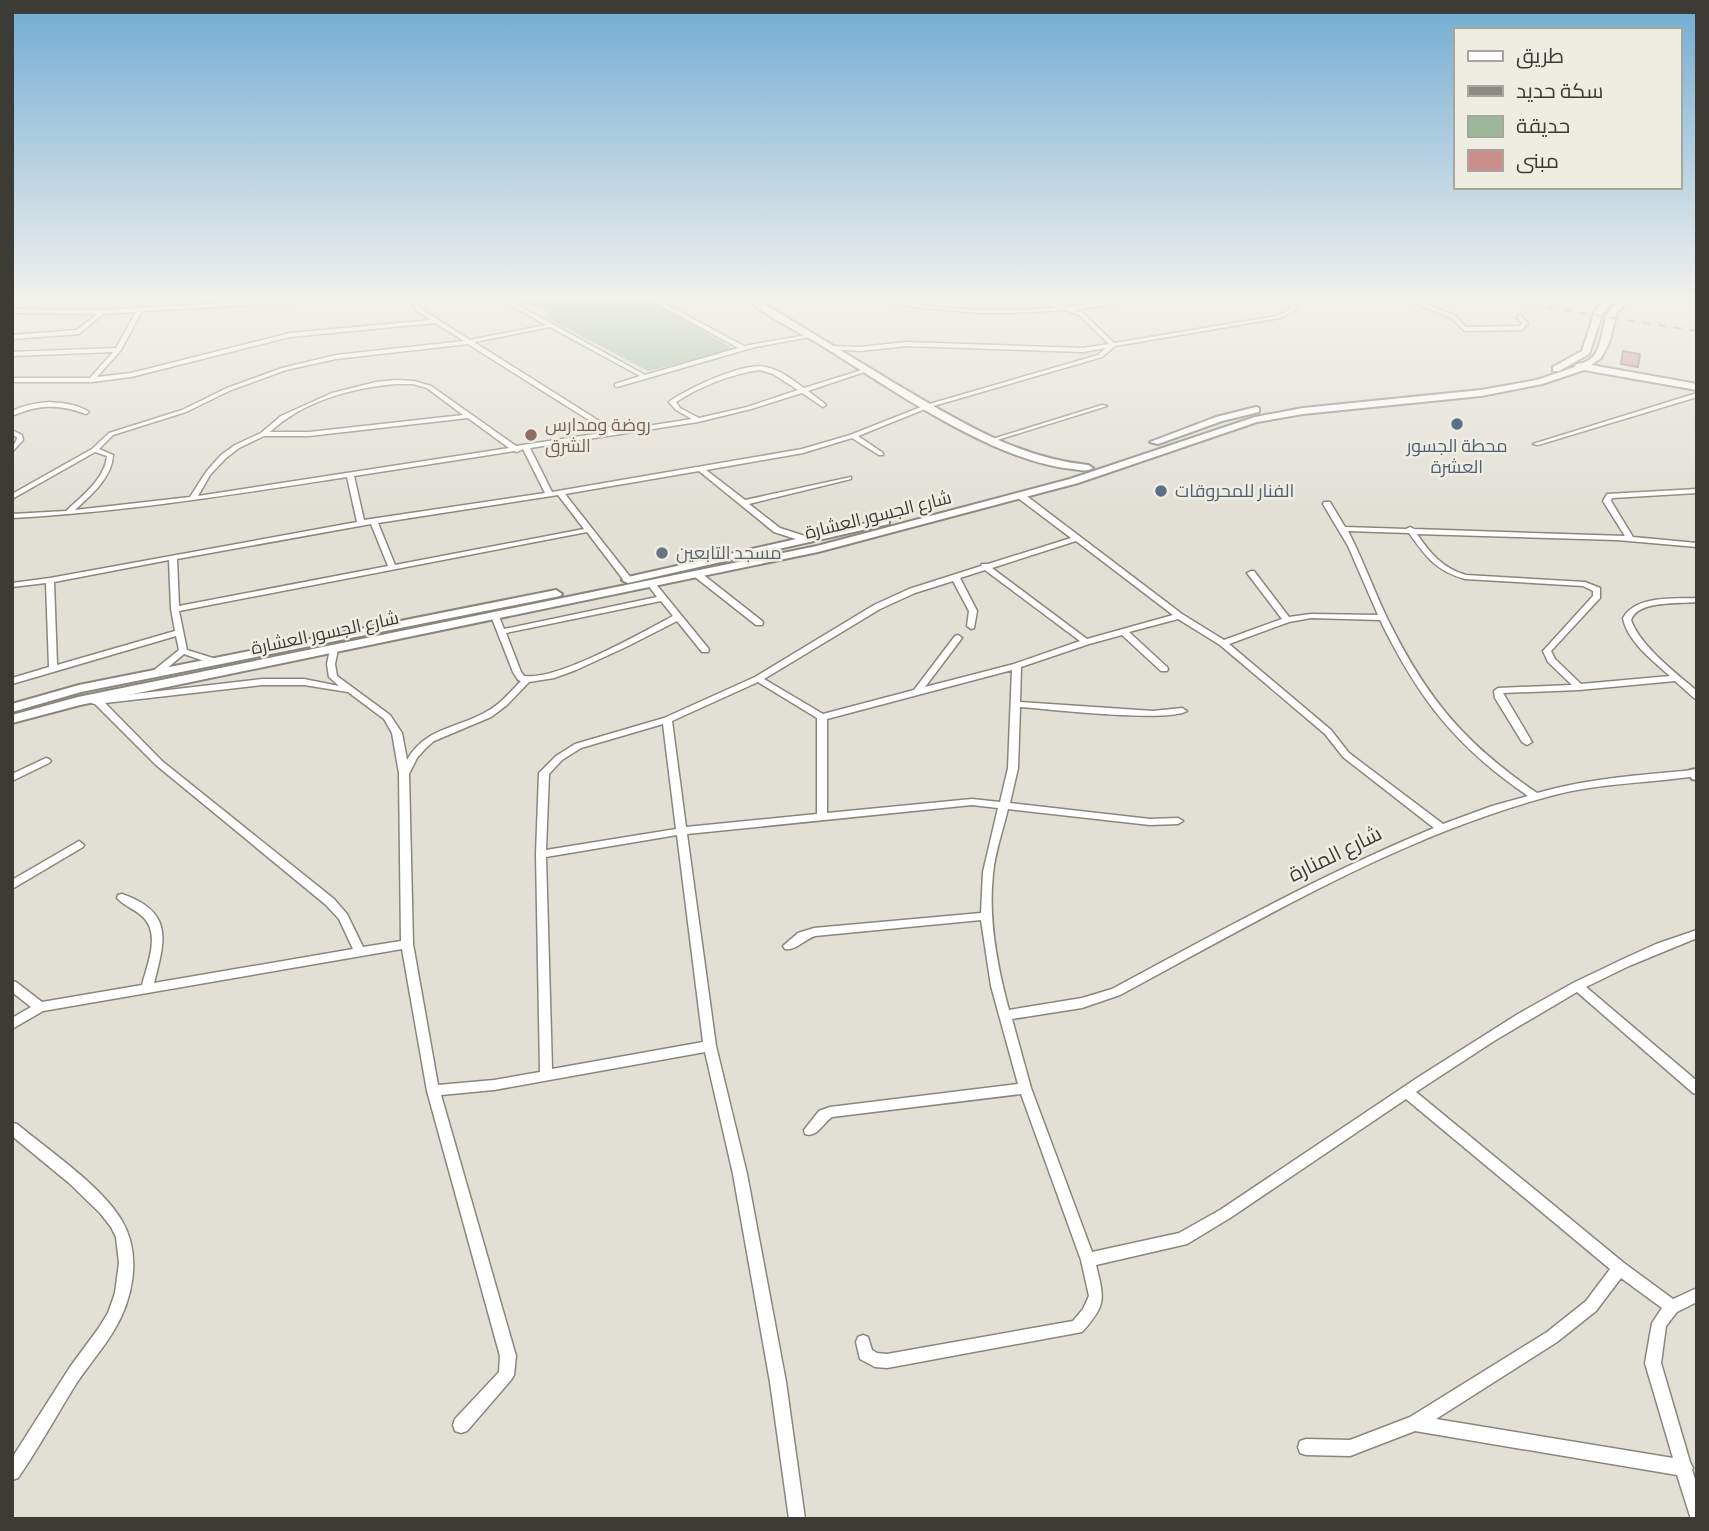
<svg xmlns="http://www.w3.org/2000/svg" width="1709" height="1531" viewBox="0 0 1709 1531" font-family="Manrope,Cairo,sans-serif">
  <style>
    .green { fill: #9cb898 }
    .building { fill: #cb8e8a; stroke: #7e7170; stroke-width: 2 }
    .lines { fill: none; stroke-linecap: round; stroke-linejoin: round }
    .street-casing { stroke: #89877d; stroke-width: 3 }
    .secondary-casing { stroke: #89877d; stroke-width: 4 }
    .street { fill: #fff; fill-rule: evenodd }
    .secondary { fill: #fff; fill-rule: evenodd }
    .rail { stroke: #8c8b83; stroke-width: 2; stroke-dasharray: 8 8; stroke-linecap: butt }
    .service-dot { fill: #5c6f8a; stroke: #efede2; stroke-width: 2.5 }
    .education-dot { fill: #8d6e63; stroke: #efede2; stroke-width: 2.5 }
    .worship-dot { fill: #6b7280; stroke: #efede2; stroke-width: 2.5 }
    .labels { text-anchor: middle; stroke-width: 5; stroke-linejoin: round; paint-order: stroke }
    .far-education-label { font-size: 18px; fill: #785e54; stroke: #efede2; text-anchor: start }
    .far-service-label { font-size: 18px; fill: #4e5e75; stroke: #efede2 }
    .far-street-label { font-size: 18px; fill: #3c3b36; stroke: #efede2 }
    .far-worship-label { font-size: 18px; fill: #5b616d; stroke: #efede2; text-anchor: start }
    .street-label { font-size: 21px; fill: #3c3b36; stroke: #efede2 }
  </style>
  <rect width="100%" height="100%" fill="#e2e0d5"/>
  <path class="green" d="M514,300H651L735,350L648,371L545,317L548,312C536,305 526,306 514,300Z"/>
  <path class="building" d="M1623,351L1640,354L1638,367L1621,364Z"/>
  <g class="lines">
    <g class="street-casing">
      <g id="street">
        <path d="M280,300H312L309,302L142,311L121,350L97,377L131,373L290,333L431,320L416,310L411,300H417L420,308L470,340L546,325L502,300H509L645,375L738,348L651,300H658L744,346L813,334L816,336L755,347L617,387L615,386V384L640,376L550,327L474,342L615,431L692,419L676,410L669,402L670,401C690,388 743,362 766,367C780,370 793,380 804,388L865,369L870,370L808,391L825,404L826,405L823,407L802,393L751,409L698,422L530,448L552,492L802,449L850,435L926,405L1098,355L1106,348L1083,352L906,346L860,351L830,349L828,348V346L860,347L906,342L1083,348L1109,344L1079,315L1065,310L1010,313H978L914,307L879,300C902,300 924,306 946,308C983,311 1020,310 1057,308L1037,300H1045L1066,307L1126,300H1141L1074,310L1083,313L1114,343L1277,316L1290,309L1293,300H1299L1294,311L1280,318L1115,346L1102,357L930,407L858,436L883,453V455H879L852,438L803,453L706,470L745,500L851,477V479L749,504L780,528L811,538V542H805L774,532L699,471L565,494L631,578V582H625L587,532L179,611L187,650L216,659L217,661L216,663H210L184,654L159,675H153L152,673L153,671L179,650L176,636L12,684V678L49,667L46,583L12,587V583L50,578L357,522L347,477C236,494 125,512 12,518V514L66,511C82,496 105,479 107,456L95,452L12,499V494L92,449L109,433L182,410L227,388L282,368L336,355L464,341L435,323L290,337L131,377L92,382H12V378H90L113,352L12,356V352L116,348L136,312L103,314L79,334L12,339V335L77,330L97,314L12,313V309L103,310ZM468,344L608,432L516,446L431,386L414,381L396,380L376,382L332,393L281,416L261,433L235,445L221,455L206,472L190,497L75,510C91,495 112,478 113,455L99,449L113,435L186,412L231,390L286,370L336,359ZM760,370L773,374L798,390L747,407L699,418L680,408L676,402C701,386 731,374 760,370ZM396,384H413L427,388L463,415L309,432H270C303,401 351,388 396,384ZM468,418L509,448L198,496L210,475L226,458L239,448L264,436H309ZM523,449L545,493L364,520L354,476L514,451L517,452ZM558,495L584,529L395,565L378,523ZM371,524L388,566L179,606L177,559ZM169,560L171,609L175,631L57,665L54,582Z"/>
        <path d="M762,300H771L757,305L754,303Z"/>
        <path d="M1405,300H1413L1454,315L1466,327L1520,326L1522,323L1517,317L1520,315L1528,323L1522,330L1465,331L1450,317Z"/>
        <path d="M1697,393V397L1538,445L1533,444Z"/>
        <path d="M49,402C63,403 77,404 89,412L86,414C58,404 39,404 12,416V411C24,405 36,403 49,402Z"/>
        <path d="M1102,405L1107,406L994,441L989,440Z"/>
        <path d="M12,430L22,435L23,440L12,452C12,444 17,443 17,437L12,435Z"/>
        <path d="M1697,489V493L1612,498L1611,501L1633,537L1697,543V547L1617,540L1417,534C1430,553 1442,568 1466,575L1585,582L1600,588V598L1551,651L1555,659L1581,684L1670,676C1653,661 1627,641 1623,618C1636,595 1674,599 1697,598V602C1679,604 1638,600 1631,620C1640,646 1676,673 1697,691V699L1694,698L1675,681L1579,690L1503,693L1532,742L1527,745L1522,742L1495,698L1494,691L1498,688L1572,685L1548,662L1543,651L1593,596V591L1583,586L1465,579C1436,571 1426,557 1409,533L1348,531C1363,560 1374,591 1388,620C1427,699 1465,744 1537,793C1589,778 1642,775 1695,770H1697V776C1649,783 1601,783 1554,795C1399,836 1260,920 1120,995L1082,1008L1012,1019L1031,1088L1092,1252L1179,1233L1220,1210L1420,1076L1518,1014L1573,983L1621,960L1656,944L1697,930V938L1629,966L1586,987L1697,1081V1094L1693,1093L1577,992L1494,1041L1416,1092L1624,1263L1673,1299L1697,1288V1302L1677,1312L1666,1326L1661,1363L1690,1462L1693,1468L1692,1470L1697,1485V1519H1691L1677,1475L1415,1431L1350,1456L1306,1455L1300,1453L1298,1447L1300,1441L1306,1439L1350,1440L1410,1417L1547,1332L1586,1301L1610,1269L1406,1099L1230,1218L1187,1244L1096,1265C1104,1298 1107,1305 1082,1332L887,1368L875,1367L860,1359L856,1342L858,1337L863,1335L868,1337L872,1350L877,1353L887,1354L1073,1321L1083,1309L1089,1296L1081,1260L1021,1094L832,1117C823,1123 817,1138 805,1134L804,1130L819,1111L830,1107L1018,1084L991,986L981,920L815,936C804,940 795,951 785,949L783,946L798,933L814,928L981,913L983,872L998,808L972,805L687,834L716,1046L747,1174L786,1382L805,1519H789L770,1382L733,1174L705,1052L494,1090L441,1095L516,1356L514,1375L511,1380L467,1431L461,1433L455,1431L453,1425L455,1419L499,1372L500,1356L427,1091L402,949L43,1011L12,1029V1018L31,1007L12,992V981L16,982L42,1002L142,985C147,965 161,934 143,917C135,909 124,906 117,898L118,895L122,894C174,912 165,940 154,983L353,949L339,919L326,905L156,765L95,704L91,703L89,701L91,699L262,679H304L339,686L329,677L327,664L330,649L334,646L338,649L335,664L337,676L390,715L402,733L407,760C425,728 455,729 484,713C499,706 510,692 521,681L518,680L513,672L491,616L492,614H498L504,629L657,597L648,585L652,583H655L708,648L709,650L708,652H702L677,621L626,647L576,670L554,678L529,682L507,705L491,717L434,741L425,749L417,758L409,774L413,944L438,1085L494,1080L540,1072L536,854L539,773L556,756L575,744L664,718L755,677L874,605L909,589L981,566L982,564H988L1071,538L1018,498V494H1024L1182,614L1224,640L1282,619L1247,573L1251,571H1254L1289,617L1311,614L1378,615L1348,546L1323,504L1324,502H1330L1345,527L1406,529L1410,527L1414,529L1625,536L1603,501L1607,494ZM1076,541L1173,615L1087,639L992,568ZM985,570L1080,641L1014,664L925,687L962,638L958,635L955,636L914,690L823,714L764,679L880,609L915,593L953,581L969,611L967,626L971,629L974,628L977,611L960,578ZM661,601L673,616C641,633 557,681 524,676L521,672L506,633ZM1311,618L1380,620C1419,699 1455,746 1528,796L1492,806L1443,824L1349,753L1331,730L1229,644L1289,622ZM1178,619L1220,645L1325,734L1343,757L1434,828C1323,874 1218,932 1112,989L1082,998L1009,1010C997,966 988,919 993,874C995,852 1003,830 1008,809L1150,825L1178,824L1183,821L1178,818L1150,819L1010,803L1018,768L1020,707C1050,709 1167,723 1187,711L1182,708L1153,711L1020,702L1021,667L1089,644L1122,635L1161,671H1167L1168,669L1167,667L1129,632ZM1012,670L1008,768L1000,802L972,799L827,813V719ZM758,682L817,718V814L686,827L672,721ZM262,685H304L348,692L384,719L392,733L399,773L401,941L363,947L347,914L334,899L162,761L105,703ZM663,724L676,829L546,850L549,774L562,760L581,748ZM677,835L703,1042L552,1069L546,857ZM1621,1278L1662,1308L1652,1323L1645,1363L1673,1458L1436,1419L1557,1342L1596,1311Z"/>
        <path d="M695,573H701L762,621L763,623L762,625H756L695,577Z"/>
        <path d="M46,758L49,759L51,761L49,763L12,781V774Z"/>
        <path d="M79,841L84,845L83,847L12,889V880Z"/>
        <path d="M12,1123L17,1124C48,1150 102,1186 122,1221C142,1255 133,1300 113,1332C102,1350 88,1366 76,1384C59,1411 44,1439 26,1466L18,1478L12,1480V1458L70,1367L98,1329L108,1313L115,1293L119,1263L116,1237L111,1227L100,1213L69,1183L12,1136Z"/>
      </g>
    </g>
    <g class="secondary-casing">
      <g id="secondary">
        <path d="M748,300H758C804,328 850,356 896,384C957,420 1017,458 1088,465L1093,468C1087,472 1081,470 1073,469C992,461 890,388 821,345C797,331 769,318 748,300Z"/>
        <path d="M1606,300H1614L1603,312L1589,354L1559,371H1553V367L1582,351L1595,311Z"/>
        <path d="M1622,300H1631L1617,312L1609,343L1601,358L1591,365L1697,384V390L1584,370L1542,384L1481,396L1303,414L1257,422L1078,483L818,552L80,705L12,723V715L78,697L817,546L1070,479L1255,417L1303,408L1481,390L1537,380L1575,367L1576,364C1605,363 1599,329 1609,311C1612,307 1618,303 1622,300Z"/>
        <path d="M1256,407L1259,408V412L1222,421L1158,444L1150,442L1216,417Z"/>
        <path d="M885,519L889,520V524L628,583L622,580L628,577Z"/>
        <path d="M556,590L562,594L560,596L81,692L12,712V704L79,685Z"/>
        <path d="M1697,769V780L1692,779L1688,773L1690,770Z"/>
      </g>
    </g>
    <use href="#street" class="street"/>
    <use href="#secondary" class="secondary"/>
    <path class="rail" d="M1500,300L1697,331"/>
  </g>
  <linearGradient id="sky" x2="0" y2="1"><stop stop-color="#70acd4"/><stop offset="0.58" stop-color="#f2f1ec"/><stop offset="1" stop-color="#f2f1ec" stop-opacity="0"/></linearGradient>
  <rect width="1709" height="514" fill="url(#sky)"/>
  <g class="service-dot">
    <circle cx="1457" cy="424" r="7"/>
    <circle cx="1161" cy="491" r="7"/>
  </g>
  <circle class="education-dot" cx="531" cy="435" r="7"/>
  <circle class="worship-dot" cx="662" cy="553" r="7"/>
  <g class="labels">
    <g class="far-education-label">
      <text x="545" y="431">روضة ومدارس<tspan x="545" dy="21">الشرق</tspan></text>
    </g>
    <g class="far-service-label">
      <text x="1457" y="452">محطة الجسور<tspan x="1457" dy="21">العشرة</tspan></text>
      <text x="1175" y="497" text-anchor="start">الفنار للمحروقات</text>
    </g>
    <g class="far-street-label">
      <text transform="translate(878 515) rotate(-14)" y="6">شارع الجسور العشارة</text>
      <text transform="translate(325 633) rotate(-12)" y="6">شارع الجسور العشارة</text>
    </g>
    <g class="far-worship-label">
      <text x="676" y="559">مسجد التابعين</text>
    </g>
    <g class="street-label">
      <text transform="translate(1335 854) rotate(-26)" y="7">شارع المنارة</text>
    </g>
  </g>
  <rect width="1709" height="1531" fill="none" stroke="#3c3b36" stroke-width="28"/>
  <rect x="1454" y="28" width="228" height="161" fill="#efede2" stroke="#a7a69d" stroke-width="2"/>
  <rect x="1468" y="51" width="35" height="10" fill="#ffffff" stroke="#a7a69d" stroke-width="2"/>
  <text x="1516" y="63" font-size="21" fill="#3c3b36">طريق</text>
  <rect x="1468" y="86" width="35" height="10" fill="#8c8b83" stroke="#a7a69d" stroke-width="2"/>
  <text x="1516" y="98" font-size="21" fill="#3c3b36">سكة حديد</text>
  <rect x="1468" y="116" width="35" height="21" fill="#9cb898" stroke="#a7a69d" stroke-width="2"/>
  <text x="1516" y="133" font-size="21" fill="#3c3b36">حديقة</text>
  <rect x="1468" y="150" width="35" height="21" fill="#cb8e8a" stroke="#a7a69d" stroke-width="2"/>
  <text x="1516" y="168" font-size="21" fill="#3c3b36">مبنى</text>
</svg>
